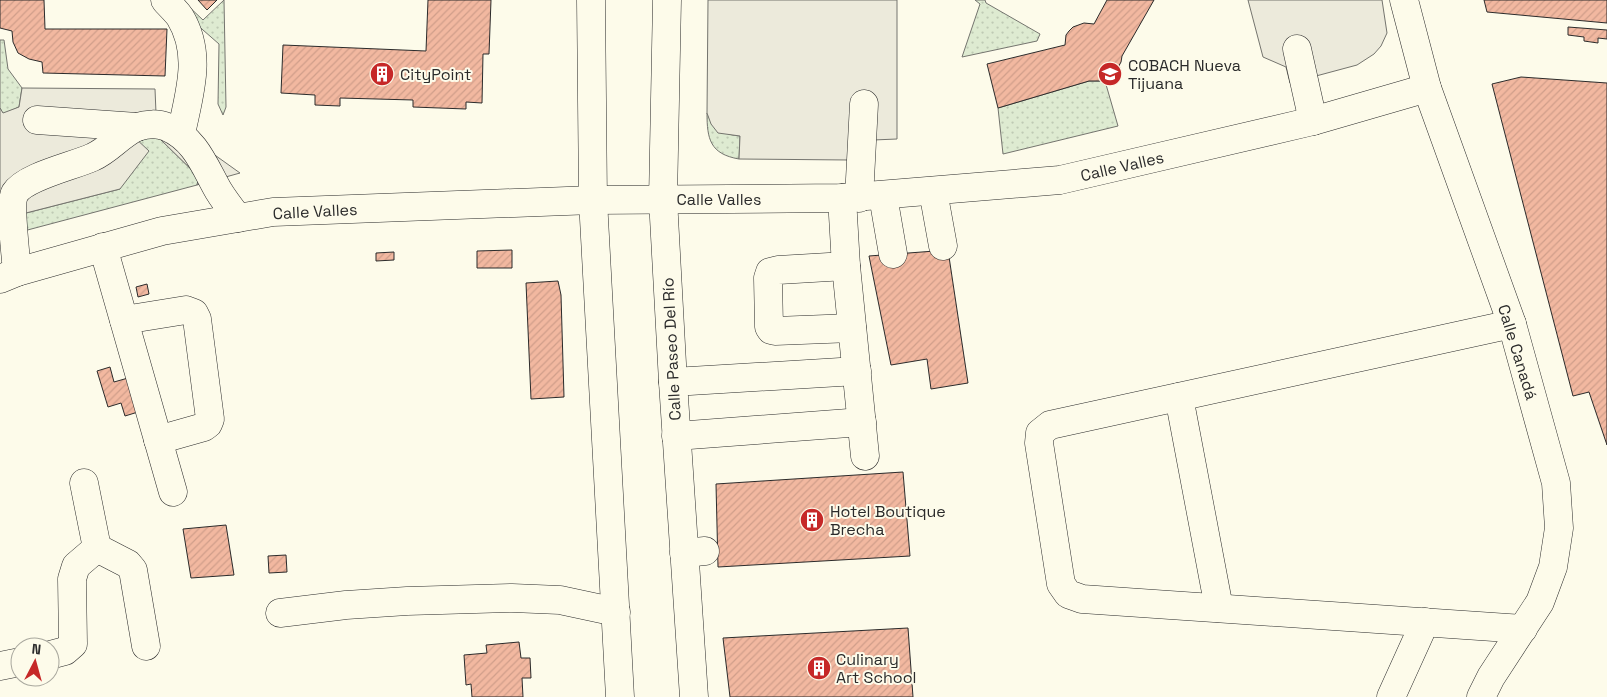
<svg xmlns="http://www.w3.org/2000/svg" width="1607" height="697" viewBox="0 0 1607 697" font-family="'Space Grotesk',sans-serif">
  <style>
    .grass { fill: url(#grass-dots); stroke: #74746e }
    .parking { fill: #eceadb; stroke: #74746e }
    .building { fill: url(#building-hatch); stroke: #2b2b2b }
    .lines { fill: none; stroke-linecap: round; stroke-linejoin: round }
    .minor-casing { stroke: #2b2b2b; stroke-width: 29 }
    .major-casing { stroke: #2b2b2b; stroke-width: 29 }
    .minor { stroke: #fdfbea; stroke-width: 28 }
    .major { stroke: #fdfbea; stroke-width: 28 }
    .labels { text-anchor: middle; stroke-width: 4; stroke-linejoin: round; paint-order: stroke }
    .poi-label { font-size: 16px; fill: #2b2b2b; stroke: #fdfbea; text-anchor: start }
    .street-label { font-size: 16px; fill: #2b2b2b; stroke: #fdfbea }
  </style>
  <defs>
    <pattern id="grass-dots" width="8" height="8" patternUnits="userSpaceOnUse" patternTransform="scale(1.25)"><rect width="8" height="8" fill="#deebd1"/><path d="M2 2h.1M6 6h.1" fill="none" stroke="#bfcab4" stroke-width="1.8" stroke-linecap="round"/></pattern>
    <pattern id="building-hatch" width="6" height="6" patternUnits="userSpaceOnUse" patternTransform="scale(1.25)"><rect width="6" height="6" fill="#f2b8a0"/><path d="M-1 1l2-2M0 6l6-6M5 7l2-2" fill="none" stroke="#d09e8a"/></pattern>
  </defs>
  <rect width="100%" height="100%" fill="#fdfbea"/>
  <g class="grass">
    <path d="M224,0L226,107L223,115L218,104L219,44L179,9L185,3L203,20Z"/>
    <path d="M975,0H985L986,3L1040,34L1037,41L962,57L980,4Z"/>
    <path d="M0,40H4L8,69L22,88L19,107L3,114L0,108Z"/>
    <path d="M1089,81H1105L1118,126L1003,154L998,108Z"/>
    <path d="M707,113C713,128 724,135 740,136L739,159C710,154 707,139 707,113Z"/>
    <path d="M133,136H157L199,177L197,185L20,232L26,213L120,189Z"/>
  </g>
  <g class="parking">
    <path d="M708,0H897V139L849,141V160L739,159L740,136L718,133L711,124L707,113Z"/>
    <path d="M1248,0H1382L1387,33L1381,46L1374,54L1357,65L1290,83L1286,67L1263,57Z"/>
    <path d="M22,88L155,89L156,113L240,173L197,185L199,177L157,136H133L149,151L120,189L26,213L20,232L0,237V108L3,113L19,107Z"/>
  </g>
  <g class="building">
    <path d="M0,0H44L45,29H167L165,76L43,73L42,62L29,59L18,53L13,42L12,31L0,28Z"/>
    <path d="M198,0H217L207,10Z"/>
    <path d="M428,0H491L489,54H483L482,103L466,102V109L413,107V100L340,98V106L315,105V95L281,93L283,45L426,51Z"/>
    <path d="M1107,0H1154L1122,56L1121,62L1115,73L1105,81H1089L998,108L987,64L1065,45L1066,35L1069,31L1073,27L1084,23L1094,24Z"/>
    <path d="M1484,0H1607V23L1487,12Z"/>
    <path d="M1568,27L1607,30V39L1598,38V43L1584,41V37L1568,35Z"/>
    <path d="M1521,77L1607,83V445L1589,392L1573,396L1492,84Z"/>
    <path d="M512,250V268H477V251Z"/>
    <path d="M948,250L968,383L931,389L927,359L891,365L869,256Z"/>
    <path d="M394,252V260L376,261V253Z"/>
    <path d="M558,281L561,295L564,397L531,399L526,283Z"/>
    <path d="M147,284L149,294L138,297L136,287Z"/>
    <path d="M110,367L114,382L128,378L138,412L125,416L121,403L108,407L97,371Z"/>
    <path d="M903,472L910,556L718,567L716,484Z"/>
    <path d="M226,525L234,575L191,578L183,529Z"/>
    <path d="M286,555L287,572L269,573L268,556Z"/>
    <path d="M908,628L913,697H730L723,638Z"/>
    <path d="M519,642L521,658H530L531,678H522L523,697H472L471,684L466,685L464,655L487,653L486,645Z"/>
  </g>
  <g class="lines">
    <g class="minor-casing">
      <g id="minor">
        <path d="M165,0C169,5 176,11 180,17C203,55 189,94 181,134"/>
        <path d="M1404,0L1427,88L1512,324L1556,483L1559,528L1553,567L1540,602L1491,677L1481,697"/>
        <path d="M1297,49L1313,121"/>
        <path d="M37,120L137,127"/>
        <path d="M933,191L943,246"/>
        <path d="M883,196L893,254"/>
        <path d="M842,198L846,266L865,456"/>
        <path d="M859,198L864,104"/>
        <path d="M103,247L173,492"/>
        <path d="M846,266L778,270L770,272L768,278L769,327L771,330L775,331L852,328"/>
        <path d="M17,272C16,257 9,203 15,193C26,176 74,166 93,157C109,150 121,134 137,127C146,124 158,123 167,127C195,139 204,165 218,190C224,200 231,209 238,218"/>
        <path d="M0,279L17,272L162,231L273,212L593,200L842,198L1060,180L1313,121L1427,88"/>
        <path d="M124,320L186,310L194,313L197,319L210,419L208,424L204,427L158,440"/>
        <path d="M1512,324L1050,425L1040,433L1039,443L1061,584L1068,594L1082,599L1523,629"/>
        <path d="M673,382L857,371"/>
        <path d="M1179,397L1219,608"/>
        <path d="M676,436L862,422"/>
        <path d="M97,548L128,564L133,570L146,646"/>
        <path d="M684,553L705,551"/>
        <path d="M280,613L346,605L407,601L512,598L560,600L616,612"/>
        <path d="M50,655L65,651L73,644L72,579L76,566L97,548L84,483"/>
        <path d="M0,666L20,662"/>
        <path d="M1391,697L1425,622"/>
      </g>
    </g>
    <g class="major-casing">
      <g id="major">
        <path d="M591,0L593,200L620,697"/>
        <path d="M667,0L663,199L673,382L694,697"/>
      </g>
    </g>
    <use href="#minor" class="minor"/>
    <use href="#major" class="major"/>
  </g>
  <defs>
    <g id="building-disc" transform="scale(1.25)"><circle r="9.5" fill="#c62828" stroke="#fdfbea"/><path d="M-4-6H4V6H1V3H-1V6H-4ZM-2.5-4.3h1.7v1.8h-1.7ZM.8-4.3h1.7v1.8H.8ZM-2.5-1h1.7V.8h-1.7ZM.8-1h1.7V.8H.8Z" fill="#fff"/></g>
    <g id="school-disc" transform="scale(1.25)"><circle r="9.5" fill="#c62828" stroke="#fdfbea"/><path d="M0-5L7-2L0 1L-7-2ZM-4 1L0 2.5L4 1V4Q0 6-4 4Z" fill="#fff"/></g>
  </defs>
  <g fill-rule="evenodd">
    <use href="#building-disc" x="382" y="74"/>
    <use href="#school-disc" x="1110" y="74"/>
    <use href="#building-disc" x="812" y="520"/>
    <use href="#building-disc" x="819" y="668"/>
  </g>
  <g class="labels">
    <g class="poi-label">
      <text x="1128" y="71">COBACH Nueva<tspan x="1128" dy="18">Tijuana</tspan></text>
      <text x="400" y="80">CityPoint</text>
      <text x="830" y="517">Hotel Boutique<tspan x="830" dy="18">Brecha</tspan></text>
      <text x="836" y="665">Culinary<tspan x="836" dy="18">Art School</tspan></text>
    </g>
    <g class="street-label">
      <text transform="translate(1122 166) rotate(-13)" y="6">Calle Valles</text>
      <text x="719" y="205">Calle Valles</text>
      <text transform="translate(315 211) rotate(-3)" y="6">Calle Valles</text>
      <text transform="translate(671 349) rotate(-93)" y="6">Calle Paseo Del Río</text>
      <text transform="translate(1518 352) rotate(73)" y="6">Calle Canadá</text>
    </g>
  </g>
  <g transform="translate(35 662) rotate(6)"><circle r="24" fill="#fdfbea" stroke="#a9a89e"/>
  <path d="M0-4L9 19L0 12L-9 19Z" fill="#c62828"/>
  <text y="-8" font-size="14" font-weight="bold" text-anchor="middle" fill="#2b2b2b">N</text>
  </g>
</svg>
